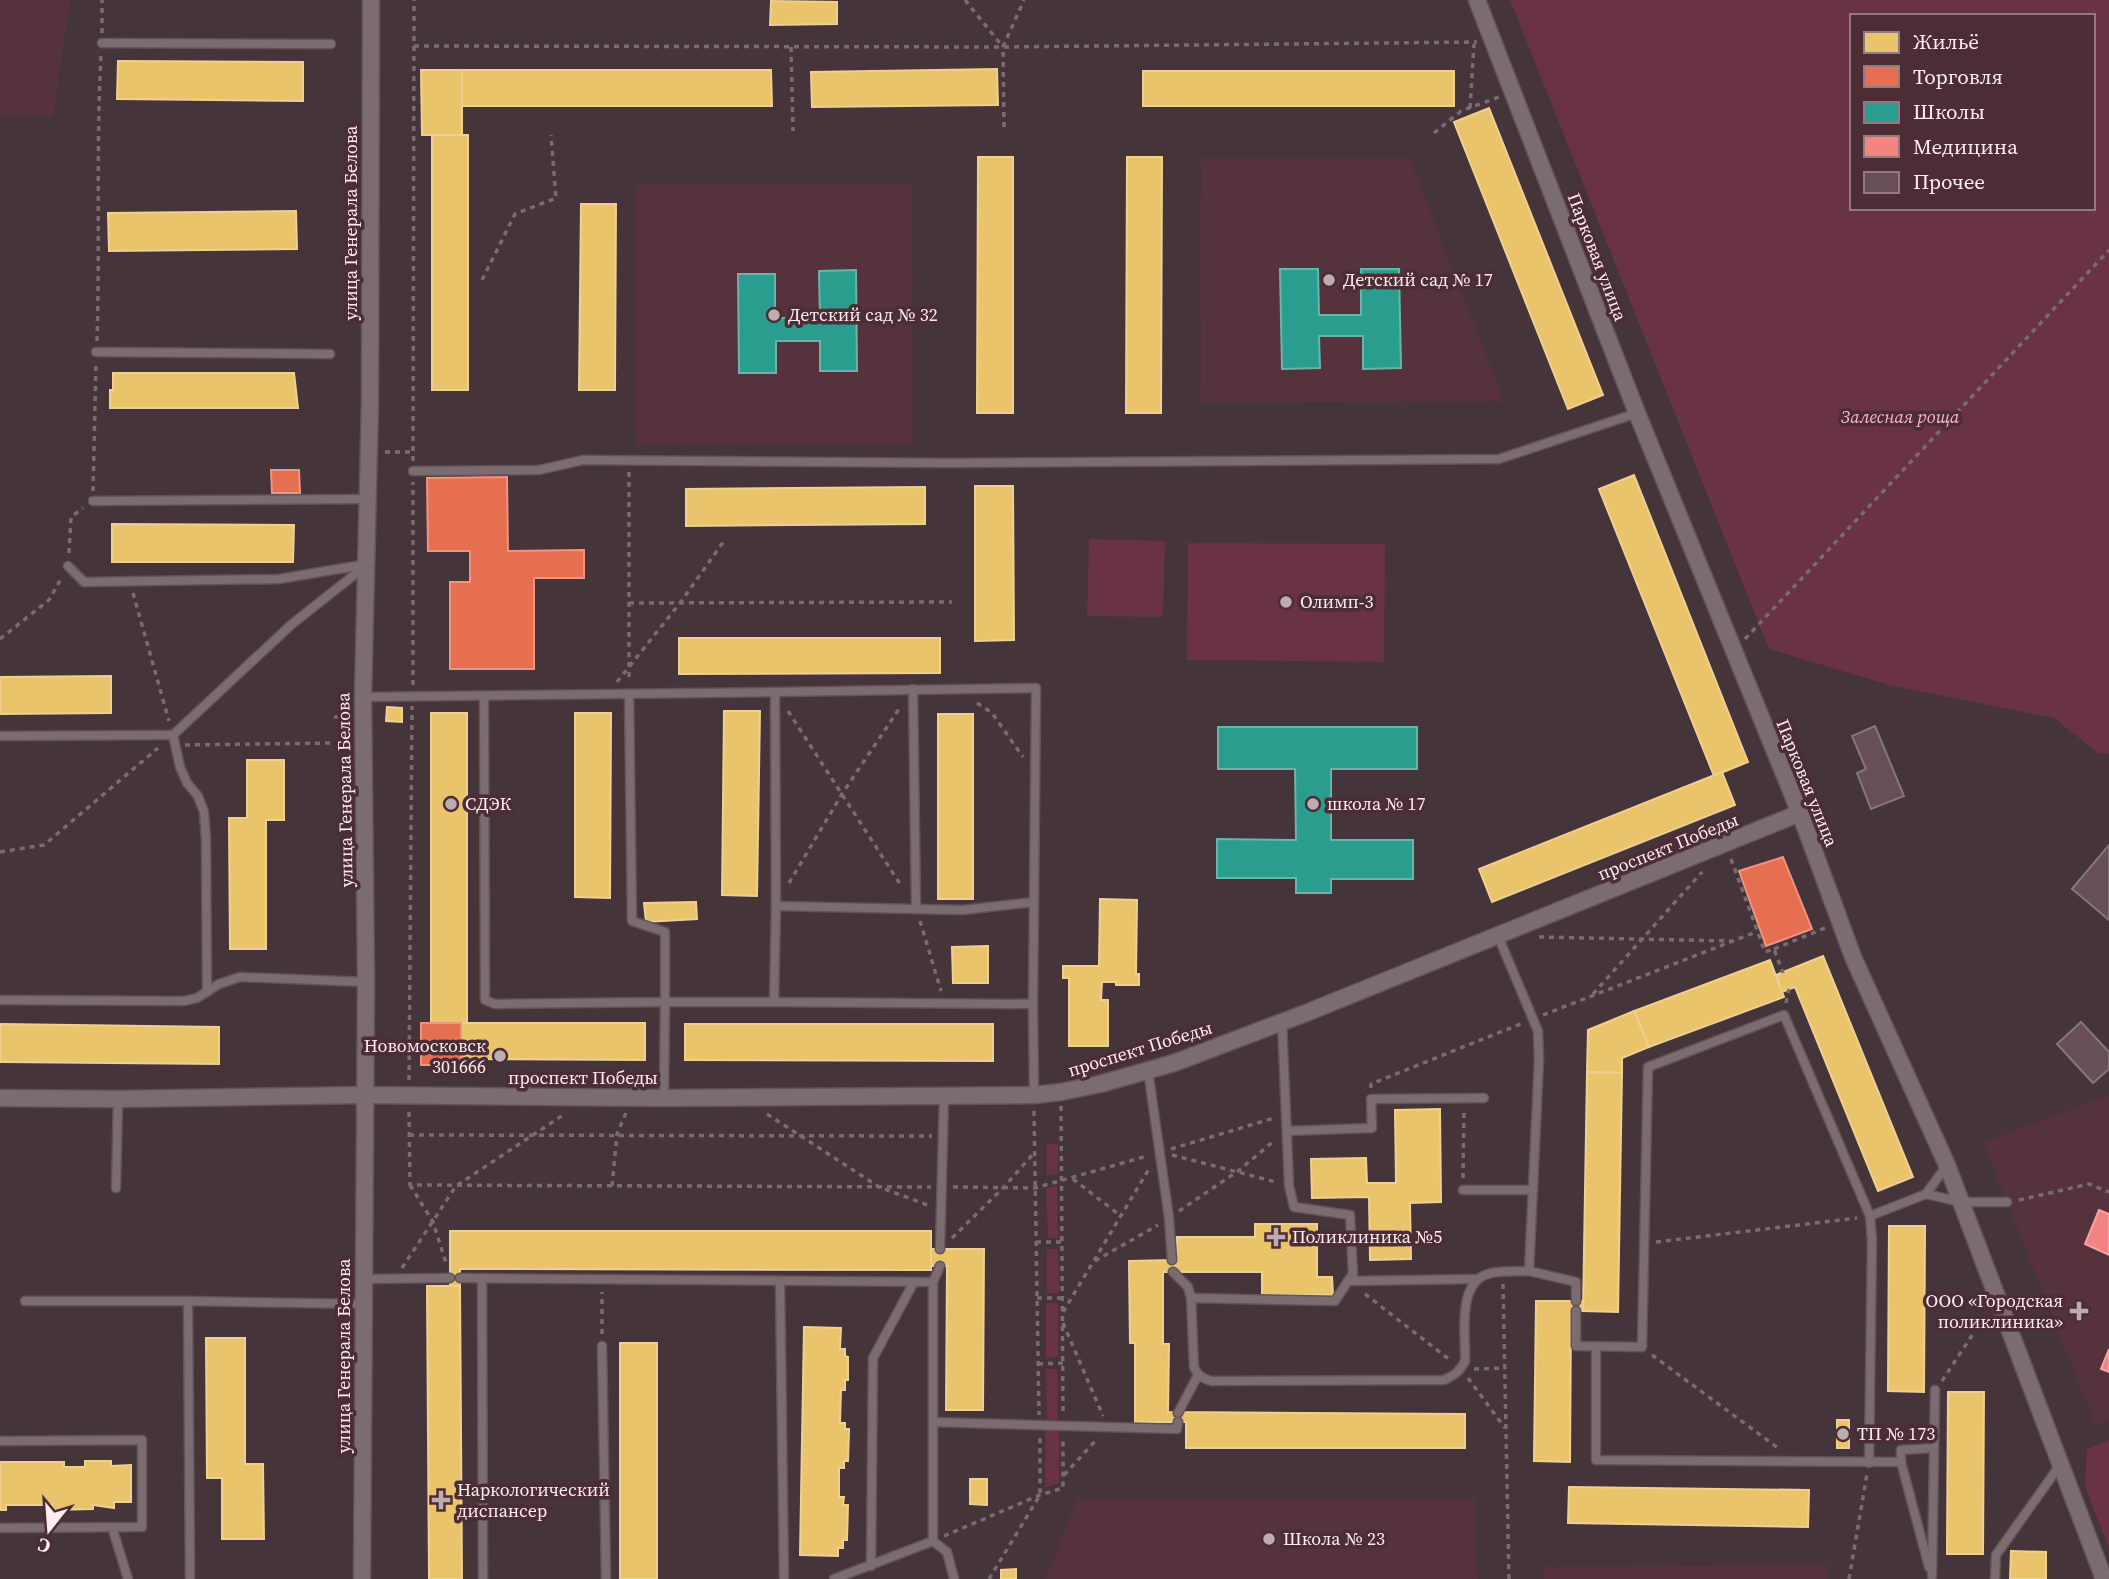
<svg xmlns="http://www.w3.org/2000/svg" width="2109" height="1579" viewBox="0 0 2109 1579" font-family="'Source Serif 4',serif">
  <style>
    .built { fill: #55323c }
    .green { fill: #693344; fill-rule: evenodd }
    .homes { fill: #e9c46a; stroke: #efd092; stroke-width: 2 }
    .shops { fill: #e76f51; stroke: #ee9481; stroke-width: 2 }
    .schools { fill: #2a9d8f; stroke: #69b5ac; stroke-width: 2 }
    .health { fill: #f28482; stroke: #f5a3a3; stroke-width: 2 }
    .building { fill: #684e57; stroke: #85777a; stroke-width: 2 }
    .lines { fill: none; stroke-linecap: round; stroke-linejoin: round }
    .lane-casing { stroke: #615357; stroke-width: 11 }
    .street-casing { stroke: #615357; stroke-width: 19 }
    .path { stroke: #796c70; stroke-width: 3.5; stroke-dasharray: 5 5; stroke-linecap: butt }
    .lane { stroke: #7a6c70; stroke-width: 8 }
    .street { stroke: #7a6c70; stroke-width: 16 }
    .poi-dot { fill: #bdacb0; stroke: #4c2d36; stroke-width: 2.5 }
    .labels { text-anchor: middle; stroke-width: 7; stroke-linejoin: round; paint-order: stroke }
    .street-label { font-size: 18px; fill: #fdecf0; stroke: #4c2d36 }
    .poi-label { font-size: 18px; fill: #fdecf0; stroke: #4c2d36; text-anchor: start }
    .park-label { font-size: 18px; font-style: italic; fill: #feb2c7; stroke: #4c2d36 }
  </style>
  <rect width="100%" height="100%" fill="#453439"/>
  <g class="built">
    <path d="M0,0H70L53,116L0,117Z"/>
    <path d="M1201,159H1410L1504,401L1200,403Z"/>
    <path d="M636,185H912L913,444H636Z"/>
    <path d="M2109,1095V1420L2095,1425L1983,1142Z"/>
    <path d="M1077,1499H1475L1477,1579H1046Z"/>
    <path d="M1828,1565V1579H1544V1567Z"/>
  </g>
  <g class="green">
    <path d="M1510,0H2109V754L2098,753L2054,718L1889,685L1769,649ZM1852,16H2093V208H1852Z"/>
    <path d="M1089,539L1165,541L1163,617L1087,616Z"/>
    <path d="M1188,543L1385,544L1384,662L1187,660Z"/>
    <path d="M1047,1144H1058V1174L1047,1176Z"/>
    <path d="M1057,1186L1058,1238H1048L1046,1188Z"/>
    <path d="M1047,1249H1058L1059,1293H1047Z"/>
    <path d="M1046,1303H1058V1357L1046,1358Z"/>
    <path d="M1046,1369H1057L1058,1421L1047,1420Z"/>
    <path d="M1045,1429L1059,1430V1483L1045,1488Z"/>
    <path d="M2109,1440V1549L2085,1486L2087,1449Z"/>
  </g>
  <g class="homes">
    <path d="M771,1L837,2V24L770,25Z"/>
    <path d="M118,61L303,62V101L117,99Z"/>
    <path d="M997,69L998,105L812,107L811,72Z"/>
    <path d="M421,70H462V135H422Z"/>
    <path d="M462,70H771L772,106H462Z"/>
    <rect x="1143" y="71" width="311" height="35"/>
    <path d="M1489,108L1603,395L1568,409L1454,122Z"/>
    <rect x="432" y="135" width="36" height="255"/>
    <path d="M978,157H1013V413H977Z"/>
    <path d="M1127,157H1162L1161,413H1126Z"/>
    <path d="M581,204H616L615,390H579Z"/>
    <path d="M296,211L297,249L109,251L108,213Z"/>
    <path d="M113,373H294L298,408H110V390H113Z"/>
    <path d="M1634,475L1748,762L1714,776L1599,489Z"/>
    <path d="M975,486H1013L1014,640L975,641Z"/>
    <path d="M925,487V524L686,526V489Z"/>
    <path d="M112,524L294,525L293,562H112Z"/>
    <path d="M679,638H940V673L679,674Z"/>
    <path d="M111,676V713L0,714V677Z"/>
    <path d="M387,707L402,708V722L386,721Z"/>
    <path d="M724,711H760L757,896L722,895Z"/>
    <rect x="431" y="713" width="36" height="310"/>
    <path d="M575,713H611L610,898L575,897Z"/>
    <rect x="938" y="714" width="35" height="185"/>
    <path d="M247,760H284V820H266V949H230L229,818H247Z"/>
    <path d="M1722,772L1735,805L1492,902L1479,869Z"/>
    <path d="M1100,899L1137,900L1136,974H1139V985H1116V982H1102L1101,1000H1108V1046H1069V978H1063V966H1099Z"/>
    <path d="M696,902L697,919L646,922L644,903Z"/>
    <path d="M988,946V983H953L952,947Z"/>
    <path d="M1823,956L1913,1177L1878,1191L1795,987L1782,992L1776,975Z"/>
    <path d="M1770,960L1784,997L1649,1047L1634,1011Z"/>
    <path d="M1634,1011L1649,1047L1622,1058V1073L1587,1072L1588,1030Z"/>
    <path d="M461,1023H645V1060L461,1059Z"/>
    <path d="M0,1024L219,1027V1064L0,1062Z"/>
    <path d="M685,1024H993V1061L685,1060Z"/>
    <path d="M1587,1072L1622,1073L1618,1312L1583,1311Z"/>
    <path d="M1440,1109L1441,1202L1410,1203L1411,1259L1370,1260L1369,1197L1312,1198L1311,1159L1366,1158L1367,1183H1396L1395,1110Z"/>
    <path d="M1255,1224H1317V1277H1332L1333,1295H1262V1272H1163V1344H1169L1168,1412L1465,1414V1448H1186V1422H1135V1343H1130L1129,1261L1177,1260V1237H1255Z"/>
    <path d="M1889,1226H1925L1924,1392L1888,1391Z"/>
    <path d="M450,1231H931V1270L460,1269V1286H450Z"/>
    <path d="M931,1249H984L983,1410H946L947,1266H931Z"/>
    <path d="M427,1286H460L462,1579H429Z"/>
    <path d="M1536,1301H1583V1311H1571L1570,1462L1534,1461Z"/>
    <path d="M804,1327L841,1328L840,1349H845V1356L848,1357V1380H845V1390H841L840,1423H845V1429H849L848,1461H844V1468H839V1497H844L843,1505H848L847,1540H843V1548H838V1556L800,1555Z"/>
    <path d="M206,1338H245V1464H263L264,1539H222V1478H207Z"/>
    <rect x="620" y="1343" width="37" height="236"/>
    <path d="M1948,1392H1984L1983,1554H1947Z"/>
    <rect x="1837" y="1420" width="12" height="28"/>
    <path d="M85,1461H111V1466L131,1465V1502H114V1508L93,1505V1509L53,1510L52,1505H6V1510H0V1462H64V1467H85Z"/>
    <path d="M970,1479H987V1505L970,1504Z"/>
    <path d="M1569,1487L1809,1490L1808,1527L1568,1523Z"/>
    <path d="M2011,1551L2046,1552V1579H2010Z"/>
    <path d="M1016,1569V1579H1001V1570Z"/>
  </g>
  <g class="shops">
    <path d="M271,470H299L300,493H272Z"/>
    <path d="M507,477L508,551L584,550V578H534V669H450V582H470V551H428L427,478Z"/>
    <path d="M1783,857L1812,929L1766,946L1739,871Z"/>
    <rect x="421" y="1023" width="40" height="42"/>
  </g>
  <g class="schools">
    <path d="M1280,269H1318L1319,315H1361V269H1399L1401,368L1363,369V336H1319L1320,368L1282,369Z"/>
    <path d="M856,270L857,371H820V341H776V373H739L738,274H775V318H820L819,271Z"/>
    <path d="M1218,727H1417V769H1331V840H1413V879H1331V893H1296V878H1217V839L1296,840L1295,769H1218Z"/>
  </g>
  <g class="health">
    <path d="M2099,1210L2109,1214V1255L2085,1244Z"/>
    <path d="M2109,1349V1372L2101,1369Z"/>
  </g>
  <g class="building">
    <path d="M1875,726L1904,796L1871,809L1857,773L1866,769L1852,736Z"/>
    <path d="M2109,845V920L2072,889Z"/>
    <path d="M2081,1022L2109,1052V1069L2093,1083L2057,1044Z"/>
  </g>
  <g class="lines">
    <g class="lane-casing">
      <g id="lane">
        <path d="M102,43L331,44"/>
        <path d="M96,352L330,354"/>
        <path d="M413,471L539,470L583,460L952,463L1499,459L1637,413"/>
        <path d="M93,501L368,499"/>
        <path d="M68,566L84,582L279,579L368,564L292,624L173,735L180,767L187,783L198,796L204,812L206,840L207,992"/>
        <path d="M913,689L916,909"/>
        <path d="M775,692L1036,688L1033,1004L1034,1095"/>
        <path d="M484,696L485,1000L495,1004L665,1002V932L632,921L629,694"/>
        <path d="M363,697L775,692L776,906L774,1002L1033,1004"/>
        <path d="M0,736L173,735"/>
        <path d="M776,906L963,910L1034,902"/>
        <path d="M0,1000L184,1001L197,998L219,984L240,977L366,982"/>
        <path d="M1282,1022L1289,1186L1294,1207L1350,1215L1353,1274L1348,1281"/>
        <path d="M1148,1070L1169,1218L1172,1260"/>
        <path d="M664,1098L665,1002H774"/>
        <path d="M1287,1131L1372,1128L1371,1099L1484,1098"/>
        <path d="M116,1188L118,1099"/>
        <path d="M1463,1190H1533"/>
        <path d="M1926,1194L1947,1165"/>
        <path d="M1870,1216L1926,1194L1961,1202H2007"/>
        <path d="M940,1249L944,1096"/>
        <path d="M1529,1271L1576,1282V1301"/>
        <path d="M1173,1272L1188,1287L1191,1298L1194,1367C1198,1376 1202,1378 1211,1381L1444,1380C1455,1375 1460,1371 1465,1361C1466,1337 1457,1287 1485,1275C1497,1270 1515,1272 1529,1271L1539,1060L1538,1031L1498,936"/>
        <path d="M460,1278L933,1282V1541L834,1579"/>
        <path d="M482,1278L483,1579"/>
        <path d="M363,1279L450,1278"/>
        <path d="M780,1281L784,1579"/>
        <path d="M933,1282L940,1266"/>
        <path d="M1191,1298L1335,1301L1348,1281L1477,1279"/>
        <path d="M25,1301H188"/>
        <path d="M1576,1311V1346L1642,1347L1648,1067L1784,1015L1870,1216L1872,1240L1869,1463"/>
        <path d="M602,1346L606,1579"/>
        <path d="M1596,1347V1460L1901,1462V1450L1934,1448"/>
        <path d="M1178,1413L1198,1375"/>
        <path d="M933,1422L1177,1429L1178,1422"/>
        <path d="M0,1441L142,1440V1527L0,1528"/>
        <path d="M1901,1462L1929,1567"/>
        <path d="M112,1527L128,1579"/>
        <path d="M933,1541L947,1552L954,1579"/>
        <path d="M871,1566L873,1358L914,1282"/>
        <path d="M1932,1576L1935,1390"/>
        <path d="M190,1579L188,1301L363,1304"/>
        <path d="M1995,1579L1996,1555L2060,1465"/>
      </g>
    </g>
    <g class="street-casing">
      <g id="street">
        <path d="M1477,0L1637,413L1800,813L1853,957L1947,1165L2104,1579"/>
        <path d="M0,1098L118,1099L364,1095L664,1098L1034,1095L1061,1092L1100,1084L1174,1063L1306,1013L1800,813"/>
        <path d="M362,1579L366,982L363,697L370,401L371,0"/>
      </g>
    </g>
    <g class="path">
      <path d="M965,0L1003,47"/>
      <path d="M102,33V0"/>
      <path d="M414,46L1003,47L1477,42"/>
      <path d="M791,47L793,131"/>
      <path d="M1470,108L1474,44"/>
      <path d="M1004,127L1003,47L1024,0"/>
      <path d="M1434,133L1461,111L1499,97"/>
      <path d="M482,280L515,214L556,198L551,135"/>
      <path d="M97,341C100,245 96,150 101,55"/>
      <path d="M385,452H412"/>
      <path d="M413,461L414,0"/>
      <path d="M629,472V681"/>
      <path d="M93,491L96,362"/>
      <path d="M69,553L71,517L83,508"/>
      <path d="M133,593L169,721"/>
      <path d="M629,603L952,602"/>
      <path d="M0,639L49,600L62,577"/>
      <path d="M1745,639L2109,250"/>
      <path d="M617,682L680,603L724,541"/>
      <path d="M413,685V482"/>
      <path d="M977,703L992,713L1023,757"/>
      <path d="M788,711L902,887"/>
      <path d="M334,717L349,716"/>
      <path d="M185,745L334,743"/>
      <path d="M0,852L44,845L158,748"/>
      <path d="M1731,859L1765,952L1774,949L1783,973"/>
      <path d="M789,883L842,794L901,706"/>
      <path d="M920,921L941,991"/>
      <path d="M1539,937L1731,941"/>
      <path d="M1774,949L1825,928"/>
      <path d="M1593,994L1702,872"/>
      <path d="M1786,1003L1789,989"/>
      <path d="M1543,1015L1756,932"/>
      <path d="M409,1080L412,706"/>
      <path d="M1371,1088V1084L1523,1023"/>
      <path d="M1061,1106L1063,1414"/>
      <path d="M1034,1111L1039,1415"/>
      <path d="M409,1112L410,1185L931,1187"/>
      <path d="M767,1114L879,1187L930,1206"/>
      <path d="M409,1135L932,1136"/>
      <path d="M1171,1149L1274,1118"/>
      <path d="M1172,1155L1276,1182"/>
      <path d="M1463,1178L1464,1108"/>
      <path d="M1073,1179L1121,1216"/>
      <path d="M410,1185L433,1222L447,1266"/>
      <path d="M612,1186L617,1134L626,1113"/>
      <path d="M953,1187L1035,1188L1147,1156"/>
      <path d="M2019,1200L2089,1184L2109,1192"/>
      <path d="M1179,1211L1238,1171L1274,1141"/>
      <path d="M952,1238L1003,1188L1034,1153"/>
      <path d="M1036,1242H1062"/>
      <path d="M1656,1242L1857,1218"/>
      <path d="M1095,1261L1158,1225"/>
      <path d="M402,1268L456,1186L563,1115"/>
      <path d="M1503,1284L1509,1579"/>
      <path d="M1365,1294L1450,1360"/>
      <path d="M1037,1298H1062"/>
      <path d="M1063,1312L1149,1169"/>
      <path d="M1063,1323L1103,1416"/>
      <path d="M602,1334V1292"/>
      <path d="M1652,1355L1778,1448"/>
      <path d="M1038,1364L1063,1363"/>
      <path d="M1474,1369L1505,1368"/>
      <path d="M1468,1378L1505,1428"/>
      <path d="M1942,1381L1986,1314"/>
      <path d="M1064,1475L1097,1439"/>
      <path d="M944,1536L1040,1495L1063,1488V1439"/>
      <path d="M989,1579L1040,1495V1436"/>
      <path d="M1849,1579L1867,1474"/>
    </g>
    <use href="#lane" class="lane"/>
    <use href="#street" class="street"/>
  </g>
  <g class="poi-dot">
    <circle cx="1329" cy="280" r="7"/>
    <circle cx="774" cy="315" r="7"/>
    <circle cx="1286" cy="602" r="7"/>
    <circle cx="451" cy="804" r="7"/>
    <circle cx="1313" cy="804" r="7"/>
    <circle cx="500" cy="1056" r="7"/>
    <path d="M1272.5 1226.5h7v7h7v7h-7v7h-7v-7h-7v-7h7z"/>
    <path d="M2075.5 1300.5h7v7h7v7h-7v7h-7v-7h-7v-7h7z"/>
    <circle cx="1843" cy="1434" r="7"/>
    <path d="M437.5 1489.5h7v7h7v7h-7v7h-7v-7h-7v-7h7z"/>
    <circle cx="1269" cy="1539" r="7"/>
  </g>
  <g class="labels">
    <g class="street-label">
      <text transform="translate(351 223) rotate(-90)" y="6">улица Генерала Белова</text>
      <text transform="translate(1597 257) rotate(69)" y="6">Парковая улица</text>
      <text transform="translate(1807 783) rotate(68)" y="6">Парковая улица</text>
      <text transform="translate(345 790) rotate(-91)" y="6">улица Генерала Белова</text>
      <text transform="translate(1668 847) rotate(-22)" y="6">проспект Победы</text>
      <text transform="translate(1140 1049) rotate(-17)" y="6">проспект Победы</text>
      <text x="583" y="1084">проспект Победы</text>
      <text transform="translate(344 1356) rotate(-90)" y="6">улица Генерала Белова</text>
    </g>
    <g class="poi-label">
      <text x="1343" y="286">Детский сад № 17</text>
      <text x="788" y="321">Детский сад № 32</text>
      <text x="1300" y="608">Олимп-3</text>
      <text x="465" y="810">СДЭК</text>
      <text x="1327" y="810">школа № 17</text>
      <text x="486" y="1052" text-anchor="end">Новомосковск<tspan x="486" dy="21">301666</tspan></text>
      <text x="1292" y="1243">Поликлиника №5</text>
      <text x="2063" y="1307" text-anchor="end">ООО «Городская<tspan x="2063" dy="21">поликлиника»</tspan></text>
      <text x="1857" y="1440">ТП № 173</text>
      <text x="457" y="1496">Наркологический<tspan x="457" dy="21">диспансер</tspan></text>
      <text x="1283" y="1545">Школа № 23</text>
    </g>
    <g class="park-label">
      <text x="1900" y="423">Залесная роща</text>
    </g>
  </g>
  <rect x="1850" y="14" width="245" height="196" fill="#4c2d36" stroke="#937980" stroke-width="2"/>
  <rect x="1864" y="32" width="35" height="21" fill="#e9c46a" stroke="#937980" stroke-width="2"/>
  <text x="1913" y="49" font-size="21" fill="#fdecf0">Жильё</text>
  <rect x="1864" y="66" width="35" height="21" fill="#e76f51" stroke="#937980" stroke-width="2"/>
  <text x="1913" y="84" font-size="21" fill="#fdecf0">Торговля</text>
  <rect x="1864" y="102" width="35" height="21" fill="#2a9d8f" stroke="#937980" stroke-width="2"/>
  <text x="1913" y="119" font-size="21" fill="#fdecf0">Школы</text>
  <rect x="1864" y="136" width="35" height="21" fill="#f28482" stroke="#937980" stroke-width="2"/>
  <text x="1913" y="154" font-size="21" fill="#fdecf0">Медицина</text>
  <rect x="1864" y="172" width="35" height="21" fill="#684e57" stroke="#937980" stroke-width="2"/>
  <text x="1913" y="189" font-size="21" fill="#fdecf0">Прочее</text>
  <g transform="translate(49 1530) rotate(197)" stroke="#4c2d36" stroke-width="5" paint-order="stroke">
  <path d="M0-5L12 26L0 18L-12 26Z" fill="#fdecf0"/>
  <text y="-10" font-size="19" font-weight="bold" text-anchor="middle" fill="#fdecf0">С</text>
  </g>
</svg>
